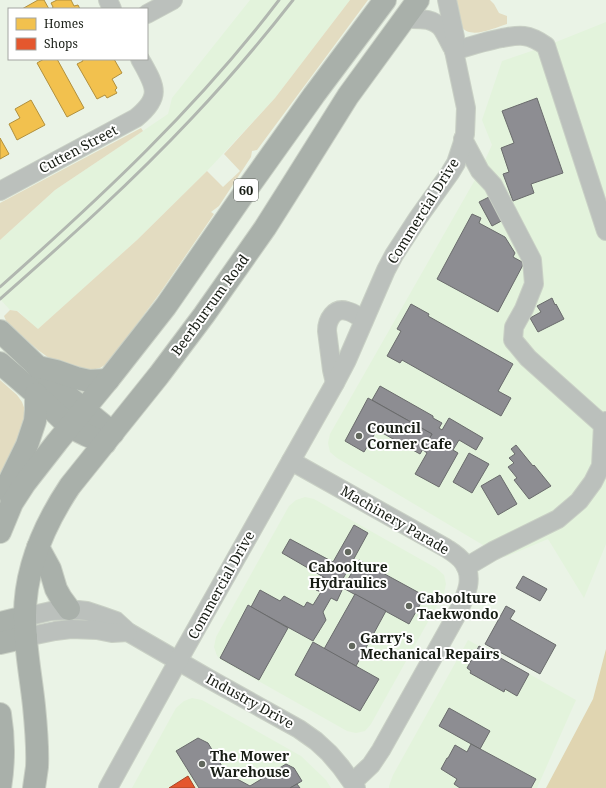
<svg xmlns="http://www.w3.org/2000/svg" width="606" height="788" viewBox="0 0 606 788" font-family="'Noto Serif',serif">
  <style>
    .built { fill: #e3f3dc }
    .green { fill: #e3dcc1 }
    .forest { fill: #e0d5b1 }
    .homes { fill: #f2c14e; stroke: #b1903d }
    .shops { fill: #e4572e; stroke: #a74626 }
    .industry { fill: #8d8d92; stroke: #6a6b6c }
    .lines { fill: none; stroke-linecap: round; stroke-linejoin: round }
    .minor-casing { stroke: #c9d0c5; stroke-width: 20 }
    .major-casing { stroke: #c9d0c5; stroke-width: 24 }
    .minor { stroke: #bbc0bc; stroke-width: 18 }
    .major { stroke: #a9b0aa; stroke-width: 22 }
    .rail { stroke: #b1b7b0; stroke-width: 3 }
    .poi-dot { fill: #62685e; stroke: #fff; stroke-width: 1.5 }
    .labels { text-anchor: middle; stroke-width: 4; stroke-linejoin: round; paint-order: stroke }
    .shield { fill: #fff; stroke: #5d615b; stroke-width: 1 }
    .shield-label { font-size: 13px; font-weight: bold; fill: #181d15 }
    .street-label { font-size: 14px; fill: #181d15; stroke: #fff }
    .poi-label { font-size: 14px; font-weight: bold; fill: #181d15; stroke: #fff; text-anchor: start }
  </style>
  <rect width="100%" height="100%" fill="#eaf3e6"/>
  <g class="built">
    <path d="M250,0H350L275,98L207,171L137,240L37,330L18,311L10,310L0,299V240L55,190L168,114L172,98Z"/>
    <path d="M606,22V544L584,598L548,539L505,557L493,551L337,458L330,452L328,443L330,434L480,171L492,145L482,120L502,61L546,46Z"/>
    <path d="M305,497L314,499L436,568L444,575L446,584L444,593L371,724L365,731L356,733L347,731L223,661L217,656L214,647L216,637L289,506L296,500Z"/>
    <path d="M468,640L576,700L537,788H389V786L393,775Z"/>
    <path d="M192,698L202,700L301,756L326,780L331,788H132L176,708L184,701Z"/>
  </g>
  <g class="green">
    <path d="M350,0H368L257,150L252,151L251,157L219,206L211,212L214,214L160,293L108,363L100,368L91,370L82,369L49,358L38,350L7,323L4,316L10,310L17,311L38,329L137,240L207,171L223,187L240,171L224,154L275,98Z"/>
    <path d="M454,0H490L494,4L499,13L507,16V24C496,27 471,40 462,27C459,23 456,6 454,0Z"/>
    <path d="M141,128L143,131L55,190L0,240V203Z"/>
    <path d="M0,380L17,395L22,402L25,410L26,419L18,442L0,477Z"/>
  </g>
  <path class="forest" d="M606,649V788H546L593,699Z"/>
  <g class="homes">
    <path d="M38,0H44L49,9H22Z"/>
    <path d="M57,0H71L74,6L78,5L80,9H52L53,7L51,3Z"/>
    <path d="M44,59H57L84,108L67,117L37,63Z"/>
    <path d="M82,59H114L122,73L112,79L117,88L115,90L117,93L107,98L105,95L97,99L77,64L83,61Z"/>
    <path d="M31,100L45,125L17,140L9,124L20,118L15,109Z"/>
    <path d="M0,138L9,154L0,159Z"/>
  </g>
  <path class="shops" d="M188,776L195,788H169Z"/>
  <g class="industry">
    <path d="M537,98L563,173L531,184L534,193L513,201L503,174L509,172L501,148L514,143L502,111Z"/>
    <path d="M495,194L507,218L492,226L479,202Z"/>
    <path d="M472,214L481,218L479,223L505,237L515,253L513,257L524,263L498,312L437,279Z"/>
    <path d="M552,298L555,305L556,304L564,319L538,332L530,318L541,312L537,306Z"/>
    <path d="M411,304L429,314L428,316L513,364L498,391L511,398L501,416L402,360L400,363L387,356L401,331L397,329Z"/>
    <path d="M380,386L433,416V418L442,423L439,428L442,430L449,418L483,438L476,450L459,440L453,450L458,453L439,487L415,474L427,453L423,450L432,434L372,400Z"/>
    <path d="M368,398L432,434L420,454L377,430L364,452L345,441Z"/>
    <path d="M516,445L533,466L534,465L551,486L529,499L514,480L517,478L508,467L514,463L509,458L515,454L511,449Z"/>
    <path d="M469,453L489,464L472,493L453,482Z"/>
    <path d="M500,475L517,504L498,515L481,486Z"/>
    <path d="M354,525L368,533L339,586L282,553L290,539L333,562Z"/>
    <path d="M359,560L425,596L409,624L343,588Z"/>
    <path d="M523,576L547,589L540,601L516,588Z"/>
    <path d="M323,577L343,588L337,601L331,598L323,612L326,620L313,641L251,607L260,590L280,601L284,596L304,607L307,602L313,605L321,592L316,590Z"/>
    <path d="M355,594L386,611L356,666L324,649Z"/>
    <path d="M248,605L288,628L259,680L220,658Z"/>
    <path d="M506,606L515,611L510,619L556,645L540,674L485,644Z"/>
    <path d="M313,642L379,679L360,711L295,675Z"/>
    <path d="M479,646L529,674L517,696L505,689L504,692L470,673L471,671L467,668Z"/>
    <path d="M449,708L490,731L480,749L439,726Z"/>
    <path d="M198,738L208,743L226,773L250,786L286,764L294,768L302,781L290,788H199L176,751Z"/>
    <path d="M471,744L536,779L531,788H460L454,784L457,779L441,769L447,758H448L455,745L467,752Z"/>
    <path d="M297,784L300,788H290Z"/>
  </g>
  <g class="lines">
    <g class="minor-casing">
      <g id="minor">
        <path d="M108,0L112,9"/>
        <path d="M147,14L173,0"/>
        <path d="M404,19C418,19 434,17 443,30C446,35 449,41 452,47"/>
        <path d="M454,51C470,46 486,41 502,38C509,37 516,35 524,36C532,37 539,41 546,46L606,231"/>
        <path d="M463,139L480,171L493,185L532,260L534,284L524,309L514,327L513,340L528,358L603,425"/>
        <path d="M0,191L136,118C163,96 155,86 140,59"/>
        <path d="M335,383L332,370L327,331C327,320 334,307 347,311C353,312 359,317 364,320"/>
        <path d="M291,461L446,548C452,552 459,556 463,562C476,579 464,599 456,616L381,750L371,765L353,782"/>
        <path d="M466,567L493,551L558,519L579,501L593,482L601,466L603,425L606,421"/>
        <path d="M25,617L51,611L78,610L87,611L102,616L116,621L128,632L211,680L299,729L316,741L329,753L341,767L356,788"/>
        <path d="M26,637L55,631L71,629L97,630L112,633L128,632"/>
        <path d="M108,788L178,661L335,383L347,360L386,270L394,255L418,218L450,173L456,163L462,145L465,134L466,108L454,51L455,37L447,0"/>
      </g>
    </g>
    <g class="major-casing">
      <g id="major">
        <path d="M0,331L38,367L48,380L113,433"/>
        <path d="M0,363L36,394L70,427L86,435L105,443"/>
        <path d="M38,367L56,371L76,378L89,381L108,380"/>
        <path d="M12,502L8,484L27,445L35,421L36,410V394"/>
        <path d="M0,532L12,503L25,483L57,442L108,380L166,306L247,189L314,95L385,0"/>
        <path d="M38,547L50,569L56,589L61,598L69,609"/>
        <path d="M0,623L25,617"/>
        <path d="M0,643L26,637"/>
        <path d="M0,714C4,738 4,763 0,788"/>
        <path d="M34,788C35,781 36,774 37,767C38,747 36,726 34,706C31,677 25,648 25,619C24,571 44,525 70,486L159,375L204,315L265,228L296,179L348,96L418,0"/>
      </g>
    </g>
    <use href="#minor" class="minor"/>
    <use href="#major" class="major"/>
    <g class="rail">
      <path d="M0,287C101,197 197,108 279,0"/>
      <path d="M0,299C66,241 132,182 192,118C228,80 261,41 293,0"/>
    </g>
  </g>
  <g class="poi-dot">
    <circle cx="359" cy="436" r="4"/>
    <circle cx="348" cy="552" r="4"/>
    <circle cx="409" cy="606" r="4"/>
    <circle cx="352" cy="646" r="4"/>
    <circle cx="202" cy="764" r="4"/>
  </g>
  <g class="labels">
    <rect class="shield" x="234" y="179" width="24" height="22" rx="3"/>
    <g class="shield-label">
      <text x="246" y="195">60</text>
    </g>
    <g class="street-label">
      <text transform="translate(78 149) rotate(-28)" y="5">Cutten Street</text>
      <text transform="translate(423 211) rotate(-58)" y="5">Commercial Drive</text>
      <text transform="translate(210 305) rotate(-54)" y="5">Beerburrum Road</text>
      <text transform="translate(395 520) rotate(30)" y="5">Machinery Parade</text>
      <text transform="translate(221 585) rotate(-61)" y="5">Commercial Drive</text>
      <text transform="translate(250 701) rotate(29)" y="5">Industry Drive</text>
    </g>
    <g class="poi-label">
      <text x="367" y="433">Council<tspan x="367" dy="16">Corner Cafe</tspan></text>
      <text x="348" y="572" text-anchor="middle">Caboolture<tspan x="348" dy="16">Hydraulics</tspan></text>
      <text x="417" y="603">Caboolture<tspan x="417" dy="16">Taekwondo</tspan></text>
      <text x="360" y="643">Garry's<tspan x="360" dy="16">Mechanical Repairs</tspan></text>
      <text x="210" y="761">The Mower<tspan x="210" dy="16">Warehouse</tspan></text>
    </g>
  </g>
  <rect x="8" y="8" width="140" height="52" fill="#ffffff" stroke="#a3a5a1"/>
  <rect x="16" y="18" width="20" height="12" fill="#f2c14e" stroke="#a3a5a1"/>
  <text x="44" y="28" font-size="12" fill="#181d15">Homes</text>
  <rect x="16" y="38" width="20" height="12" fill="#e4572e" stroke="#a3a5a1"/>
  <text x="44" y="48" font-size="12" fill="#181d15">Shops</text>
</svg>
